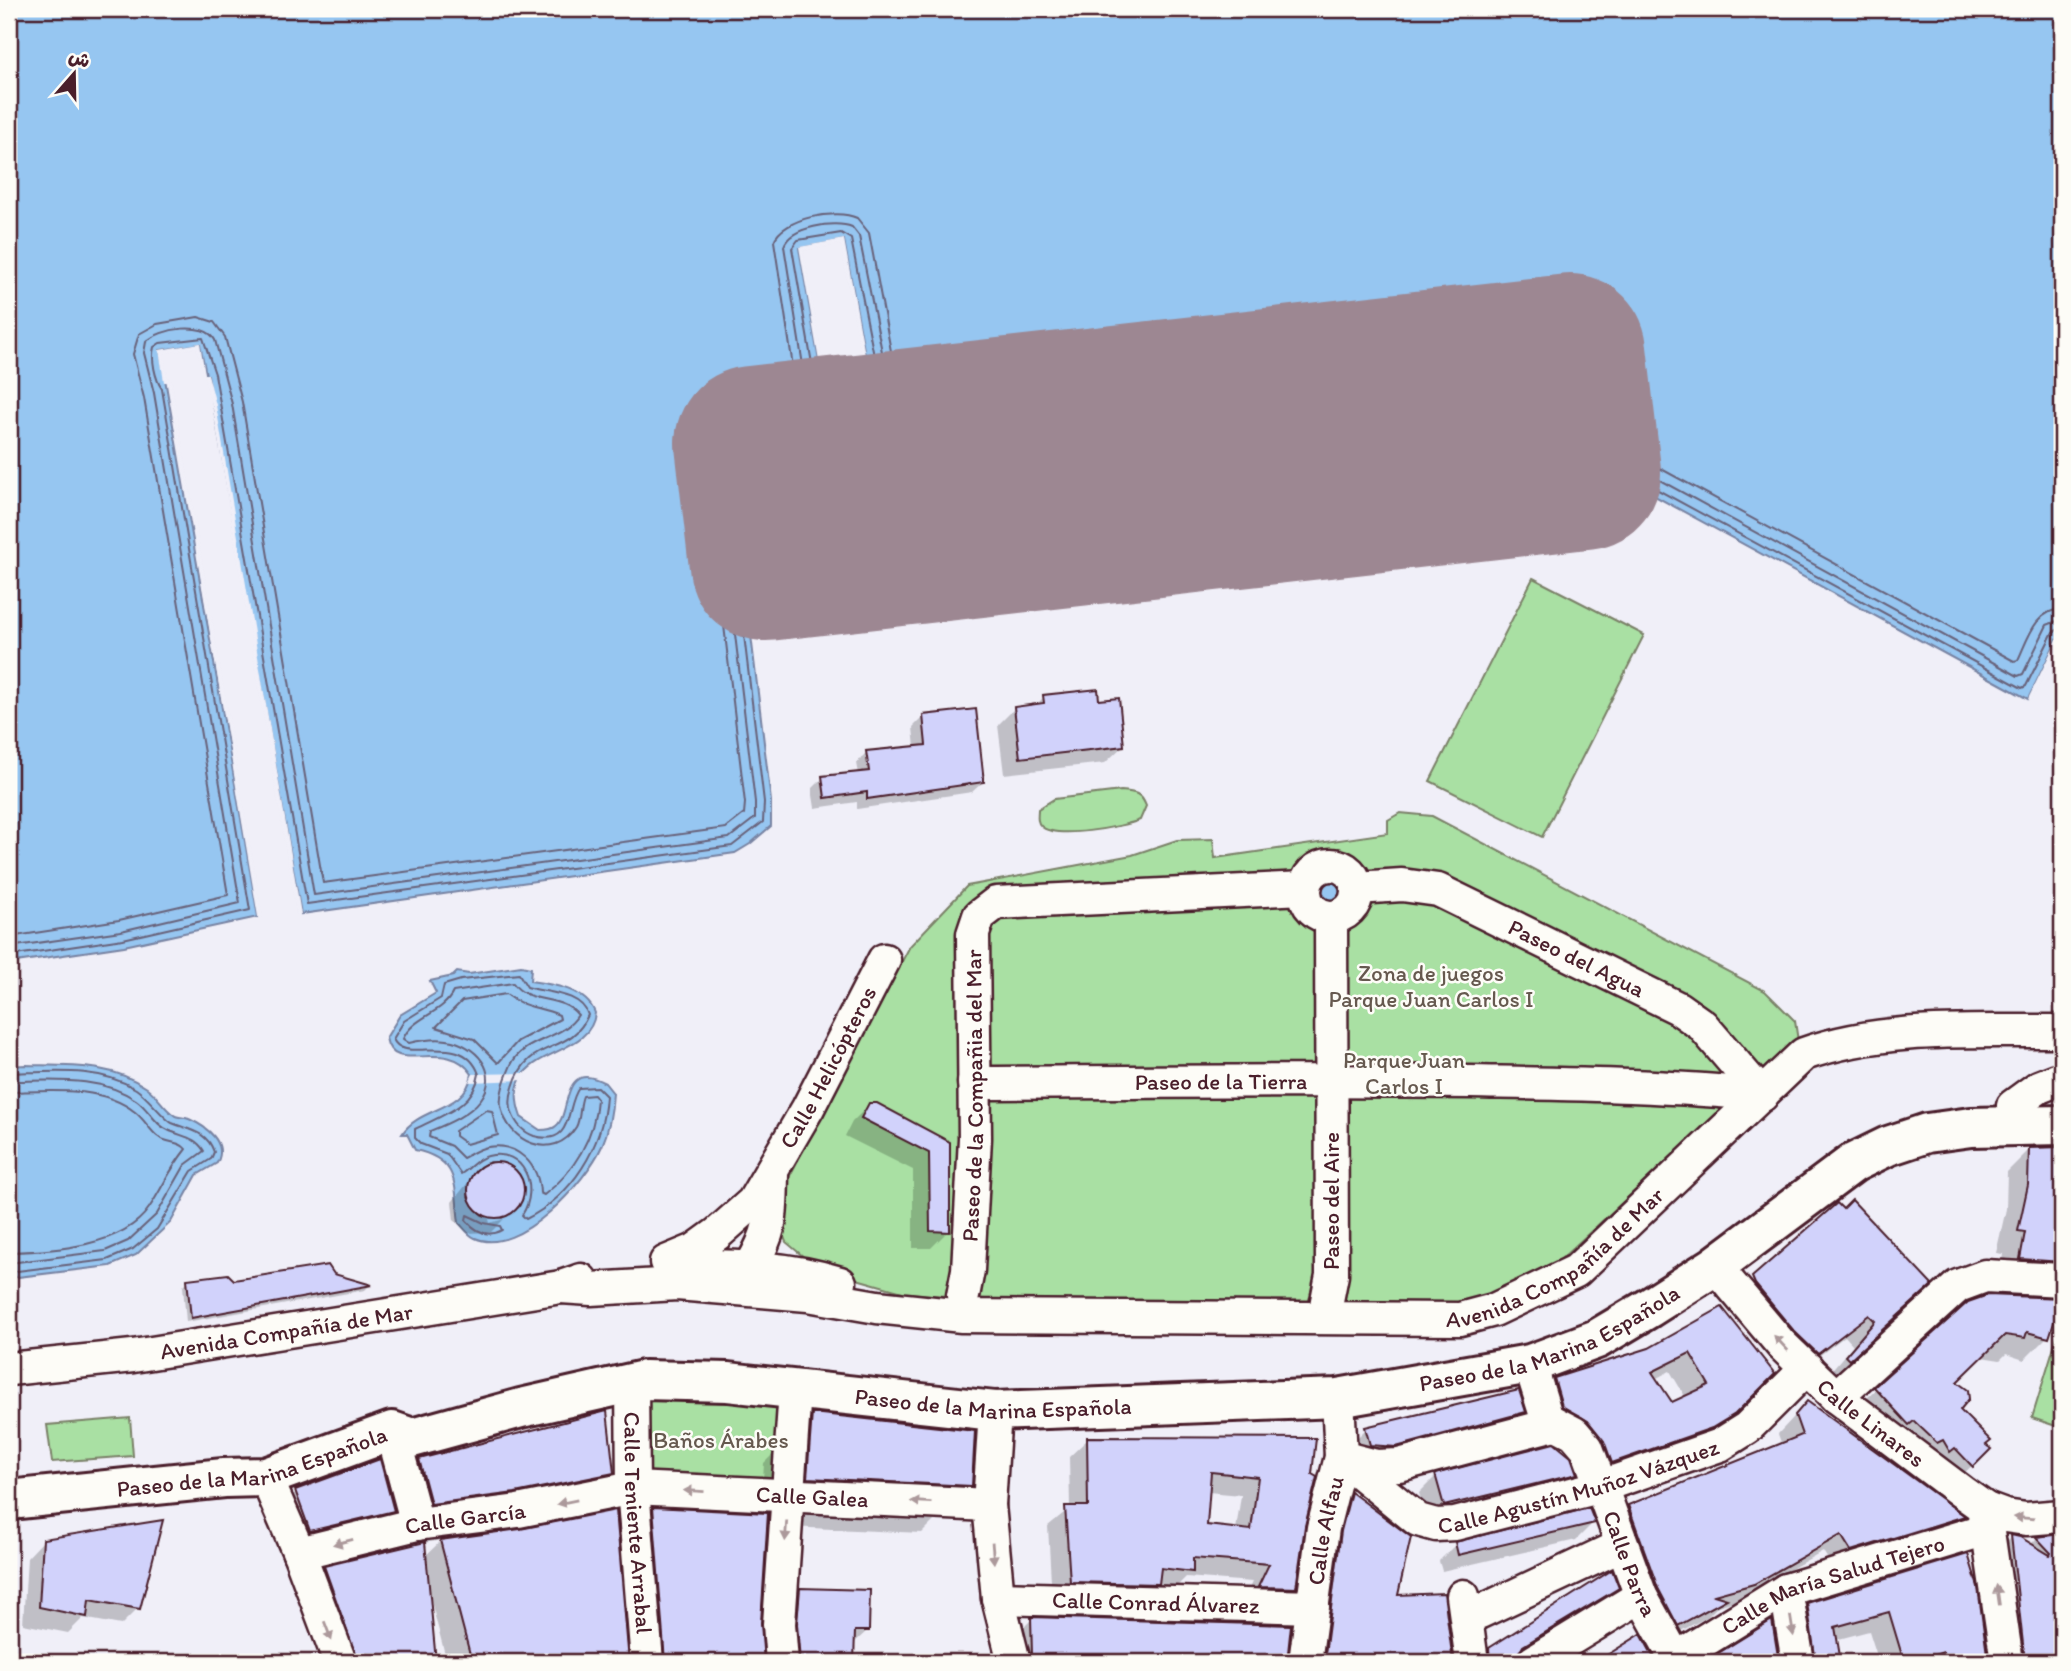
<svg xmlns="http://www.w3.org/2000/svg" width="2071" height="1671" viewBox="0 0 2071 1671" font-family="Itim,'Playpen Sans Arabic',sans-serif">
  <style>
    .green { fill: #a9e0a3; stroke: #7a8067; stroke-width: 2 }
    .water { fill: #96c6f1; stroke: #7883a2; stroke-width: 2; fill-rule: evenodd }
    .pier { fill: #f0eff8 }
    .shadow { fill: #0003; fill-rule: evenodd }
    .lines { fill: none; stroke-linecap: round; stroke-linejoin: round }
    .shore { stroke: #68627a; stroke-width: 2 }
    .runway { stroke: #9d8792; stroke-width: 154 }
    .building { fill: #d1d2fb; stroke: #4a1f2b; stroke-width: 2; fill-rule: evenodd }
    .minor-casing { stroke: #4a1f2b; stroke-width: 37 }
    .major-casing { stroke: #4a1f2b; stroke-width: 44 }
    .minor { stroke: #fdfcf7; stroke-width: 32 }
    .major { stroke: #fdfcf7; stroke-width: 38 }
    .oneway { fill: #ac999b }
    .labels { text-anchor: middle; stroke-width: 5; stroke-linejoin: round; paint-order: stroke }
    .street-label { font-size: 23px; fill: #4a1f2b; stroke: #fdfcf7 }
    .park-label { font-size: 23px; fill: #66594f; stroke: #fdfcf7 }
  </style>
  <rect width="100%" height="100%" fill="#f0eff8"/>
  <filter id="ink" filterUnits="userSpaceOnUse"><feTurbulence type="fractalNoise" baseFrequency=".0143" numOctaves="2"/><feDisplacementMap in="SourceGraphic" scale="14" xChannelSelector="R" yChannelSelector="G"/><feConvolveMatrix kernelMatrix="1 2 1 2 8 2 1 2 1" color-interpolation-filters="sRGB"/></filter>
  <g filter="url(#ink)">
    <g class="green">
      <path d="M1533,578L1644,635L1542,837L1430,781Z"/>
      <path d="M1121,791C1135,792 1141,793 1146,806L1140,820C1122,827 1055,840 1041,826C1036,821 1038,815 1038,809L1054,799Z"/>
      <path d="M1400,813L1432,816L1765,991L1795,1021L1798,1041L1512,1304L1012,1301L906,1293L839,1274L810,1262L786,1242L781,1229L783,1189L910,946L967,886L1132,855L1177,840L1213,839L1215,858L1388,833V820Z"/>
      <path d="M2062,1320V1428L2032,1418Z"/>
      <path d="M636,1393L784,1401L779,1486L638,1480Z"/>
      <path d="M130,1418L133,1456L52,1462L47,1425Z"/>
    </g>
    <g class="water">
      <path d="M9,9H2062V629L2028,699L1607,470L1590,338L1582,331L875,410L844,240L799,248L829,418L731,428L727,436L771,801V826L750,844L735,853L301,914L208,375H206L200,344L160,350L258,917L124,946L9,963Z"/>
      <circle cx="1331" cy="890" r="20"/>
      <path d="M521,966L531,968L530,981C552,984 586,989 595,1013C591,1062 495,1046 521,1117L540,1130C545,1130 552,1130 556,1126C572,1114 560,1059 605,1083L613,1093C612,1111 609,1130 602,1146C587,1180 519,1258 475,1238C468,1235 464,1228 459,1223C454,1184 460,1160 415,1150L407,1134H402C420,1106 465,1112 472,1074C446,1035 393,1078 386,1038L400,1015L436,993L430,981L453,976L457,972L469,974ZM491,1162C509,1162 519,1170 524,1187L519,1207L502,1218L482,1215L468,1197C467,1179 474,1168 491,1162Z"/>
      <path d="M26,1065C68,1066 111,1063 147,1088C157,1095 164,1109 174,1115C177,1118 185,1117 189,1119C207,1127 228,1143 217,1163L197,1175L171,1222L136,1255L110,1266L9,1278V1066Z"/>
    </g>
    <g class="pier">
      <path d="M844,239L875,410H872L841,244L803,250L832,417L829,418L799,247Z"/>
      <path d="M200,343L205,374H208L216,405L301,914H297L213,409L197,347L163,353L167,378L171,381L262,917H258L168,382H164L159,350Z"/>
      <path d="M2062,629V637L2031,700L2028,699Z"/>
      <path d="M525,1073L526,1080L469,1082L473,1074Z"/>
    </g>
    <g class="shadow">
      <path d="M1044,697L1098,702L1123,746L1105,763L1004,774L998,725L1015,708L1035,706Z"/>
      <path d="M923,717L983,782L972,792L857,809V802L815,808L812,789L823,778L858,774L856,763L867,752L915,748L913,727Z"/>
      <path d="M870,1104L949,1143L948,1231L931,1248H913V1170L845,1136L852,1122Z"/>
      <path d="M2030,1149H2062V1288L1999,1282L2003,1254L1996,1253L2006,1209L2007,1172Z"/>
      <path d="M499,1164L510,1168L518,1176L522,1187L521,1198L507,1216L489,1219L490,1223L504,1219L491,1232L468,1233L454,1220L452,1202L480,1168Z"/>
      <path d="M333,1275L369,1286L365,1290L186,1322L183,1286L188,1281L233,1282Z"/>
      <path d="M1753,1279L1907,1307L1825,1382L1823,1380L1853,1345L1845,1336L1794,1375L1730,1302Z"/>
      <path d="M1969,1304L2047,1337L2024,1360L2006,1354L2000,1360L1981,1357L1955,1382L1957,1410L1989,1449L1949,1488L1853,1411Z"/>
      <path d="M1722,1310L1773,1374L1714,1433L1593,1481L1585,1461L1535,1400L1555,1380L1650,1350ZM1670,1371L1686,1398L1672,1405L1655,1379Z"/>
      <path d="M1807,1403L1962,1517L1945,1534L1833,1568L1823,1551L1734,1601L1718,1606L1707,1617L1660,1642L1611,1524L1629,1507L1782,1445L1778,1434Z"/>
      <path d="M1524,1412L1507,1429L1378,1463L1349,1446L1366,1429Z"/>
      <path d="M812,1415L970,1485L922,1533L766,1526L759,1625L762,1662H644L633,1529L654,1509L761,1514L764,1463Z"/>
      <path d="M1088,1439L1314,1440L1295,1587L1276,1606L1241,1605L1252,1582L1186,1577L1173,1590L1052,1600L1048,1526L1070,1508L1069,1457ZM1208,1492L1241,1495L1236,1530L1205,1526Z"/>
      <path d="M419,1460L613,1472L568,1517L497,1531L498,1534L615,1512L627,1662H447L431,1601L434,1662H332L305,1588L325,1567L410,1547V1544L386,1547L295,1545L279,1508L294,1494L379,1461L388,1492ZM442,1540L424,1557L423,1543Z"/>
      <path d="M1575,1473L1558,1490L1428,1522L1419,1493L1436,1476Z"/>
      <path d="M1351,1494L1409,1538L1395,1597L1444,1595L1451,1662H1311L1336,1509Z"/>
      <path d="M1593,1523L1576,1540L1442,1571L1439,1561L1456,1544Z"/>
      <path d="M2062,1536V1662H2001L1992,1557L2012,1537L2030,1545L2037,1538Z"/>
      <path d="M44,1540L138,1608L121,1625L83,1618L68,1633L23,1624L27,1558Z"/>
      <path d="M1617,1588L1599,1605L1517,1655L1513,1662H1477L1490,1650Z"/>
      <path d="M1976,1588L1987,1662H1879L1869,1631L1835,1640L1839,1662H1794L1788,1625L1808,1605Z"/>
      <path d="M801,1590L867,1631L853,1644L854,1662H780V1610Z"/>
      <path d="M1032,1619L1290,1626L1287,1662H1017L1016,1635Z"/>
    </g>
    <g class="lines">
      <g class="shore">
        <path d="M9,937L119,920L228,895L144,398L133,354L139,334L157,324L198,317L214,322L225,337L242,402L323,883L726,828L744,814L745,803L701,431C715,387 763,405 797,393L774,241C783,218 836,208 857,218L869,233L896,378L899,381L1579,305C1595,305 1609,315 1615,331L1632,453L2014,661L2018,660C2028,639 2035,610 2062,609"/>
        <path d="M9,947L121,931L240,903L154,393L144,353L146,342C160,328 205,321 215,340L232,404L314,895L729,838L755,818V802L711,433L718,419L726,413L809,403L784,246C790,227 835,220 852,227L859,236L890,392L1586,316L1600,325L1605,334L1623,460L2018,676L2023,674L2047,625L2062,619"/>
        <path d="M9,956L123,939L250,910L162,389C155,379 151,359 154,347L160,343L203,338L215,374L307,904L732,846L763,822L764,802L720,435L729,421L820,410L792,248L798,240L841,233L851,239L883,402L1584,325L1597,337L1614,466L2022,688L2026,686L2053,632L2062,628"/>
        <path d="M519,974L527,987C546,993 581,992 588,1015C570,1057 528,1036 513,1087C510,1096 509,1104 512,1113C516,1124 523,1132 534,1136C575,1147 565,1106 579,1088L597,1087L606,1096C603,1147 572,1196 526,1219L522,1215C540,1188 524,1147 488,1156C475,1159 470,1169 461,1174L447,1154L421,1144L415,1138V1129C442,1115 474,1107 479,1074C462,1028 404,1066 393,1039L404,1021L441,998L444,985L461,980Z"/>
        <path d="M513,983C528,1005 561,994 578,1015C563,1040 523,1038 511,1065C506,1077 499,1093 501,1106C507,1142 554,1163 576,1127C581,1118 579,1106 583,1096L594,1095L597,1099C595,1137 574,1172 544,1195L540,1193C539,1165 518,1142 488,1147C479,1148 471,1154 463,1158L451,1146L429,1137L430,1131C447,1124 469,1115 481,1099C501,1072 475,1044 447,1040C434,1038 422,1040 409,1043L403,1039C413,1016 443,1014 453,992Z"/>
        <path d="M506,994C525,1009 538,1006 559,1015L560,1019L518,1041L498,1063L474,1039L436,1027L462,1001Z"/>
        <path d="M9,1073C51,1072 99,1066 136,1089C148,1097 164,1119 172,1123C189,1130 207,1131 214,1152L211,1159L192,1171L157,1229L133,1249L107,1260L9,1272"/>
        <path d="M9,1081C51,1081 100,1075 136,1100C148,1108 155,1125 168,1130C182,1137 195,1136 204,1151L185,1165L157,1214L128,1241L105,1251L9,1263"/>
        <path d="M9,1092C50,1091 101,1085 135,1112C144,1119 149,1129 157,1136C166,1144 179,1140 186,1149C169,1170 163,1187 149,1208C123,1247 52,1251 9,1252"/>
        <path d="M486,1110L492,1111L498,1135L466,1144L455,1136V1131Z"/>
        <path d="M467,1215L484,1223L500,1226L502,1230C488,1238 476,1232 466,1220Z"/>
      </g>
      <path class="runway" d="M1570,351L1584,472L766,564L752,443Z"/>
    </g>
    <g class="building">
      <path d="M1098,689L1099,700L1119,698L1124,746L1020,758L1014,707L1044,703L1043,695Z"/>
      <path d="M976,709L984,782L867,799V792L825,798L822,776L869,771L866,751L926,745L923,715Z"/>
      <path d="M869,1103H877L950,1142V1232L930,1231L929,1153L861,1118Z"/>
      <path d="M2062,1147V1262L2020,1259L2025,1232L2018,1231L2028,1185L2029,1148Z"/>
      <circle cx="496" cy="1190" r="28"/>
      <path d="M1852,1200L1932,1285L1849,1360L1845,1356L1875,1321L1869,1315L1818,1354L1794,1331L1755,1284L1752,1277L1837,1203L1843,1209Z"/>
      <path d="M328,1265L334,1274L372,1285L191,1318L187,1279L228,1274L234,1280Z"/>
      <path d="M1988,1295L2062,1298L2049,1338L2027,1332L2025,1338L2005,1335L1957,1382L1968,1390L1969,1399L1960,1410L1991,1441L1986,1445L1991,1449L1973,1467L1955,1448L1950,1452L1943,1440L1937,1443L1914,1421L1909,1425L1874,1387L1968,1302Z"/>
      <path d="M1722,1307L1775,1374L1735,1414L1712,1428L1612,1463L1604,1441L1588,1421L1562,1406L1554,1378L1649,1348ZM1690,1353L1709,1385L1672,1402L1652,1372Z"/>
      <path d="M1519,1390L1526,1412L1396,1447L1370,1445L1365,1427Z"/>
      <path d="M1807,1401L1965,1516L1851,1551L1841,1535L1754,1584L1714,1595L1727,1599L1678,1626L1658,1588L1628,1505L1802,1435L1795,1415Z"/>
      <path d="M607,1411L614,1473L515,1493L431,1504L419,1459Z"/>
      <path d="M812,1413L975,1431L972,1486L807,1478Z"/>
      <path d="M1087,1437L1316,1438L1312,1474L1317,1477L1305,1526L1296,1588L1258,1587L1269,1564L1193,1558V1572L1161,1568L1159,1584L1070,1582L1065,1506H1088ZM1211,1472L1258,1477L1251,1530L1207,1525Z"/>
      <path d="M1554,1443L1571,1457L1577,1474L1444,1506L1435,1474Z"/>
      <path d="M380,1459L394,1511L310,1531L295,1490Z"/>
      <path d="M1351,1492L1411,1537L1398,1595L1444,1593L1453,1662H1324L1341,1531Z"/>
      <path d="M653,1507L768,1513L761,1623L764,1662H665Z"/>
      <path d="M1589,1508L1595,1523L1458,1555L1455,1542Z"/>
      <path d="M616,1510L629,1662H472L440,1540L520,1529Z"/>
      <path d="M163,1520L140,1609L89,1600L87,1617L39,1607L43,1539Z"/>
      <path d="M2062,1534V1662H2025L2011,1535L2020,1537L2050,1555L2051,1553L2036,1537Z"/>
      <path d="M425,1542L436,1662H358L324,1566Z"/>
      <path d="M1968,1554L1978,1587L1988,1662H1945L1943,1652L1914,1662H1904L1889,1612L1835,1627L1841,1662H1816L1807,1603Z"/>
      <path d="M1612,1570L1619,1588L1523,1646L1515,1662H1490L1489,1648Z"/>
      <path d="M800,1588L870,1590L869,1631H855L854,1662H800L797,1624Z"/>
      <path d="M1031,1617L1291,1625L1287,1662H1138L1032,1655Z"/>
      <path d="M1772,1620L1779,1662H1704Z"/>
      <path d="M1641,1634L1653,1656L1652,1662H1596Z"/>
    </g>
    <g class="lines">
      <g class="minor-casing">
        <g id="minor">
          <circle cx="1331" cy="891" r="26"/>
          <path id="s1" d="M1357,888L1402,885L1438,890L1678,1008L1702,1025L1762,1095"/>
          <path id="s2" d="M974,1083C1140,1082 1306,1080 1471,1082C1568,1084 1665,1085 1762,1095"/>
          <path d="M2013,1106L2039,1087L2062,1078"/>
          <path id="s3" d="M666,1262L695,1250L717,1234L753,1202L808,1108L884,960"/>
          <path d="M677,1266C733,1266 786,1266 840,1283"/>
          <path id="s4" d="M1715,1266L1781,1344L1836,1397L1962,1492L1986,1509L2005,1516L2026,1519L2062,1516"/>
          <path d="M734,1270L751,1266C773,1229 771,1216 772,1174"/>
          <path id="s5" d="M561,1287L591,1289L677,1284L808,1295L877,1307L962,1316L1460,1319L1494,1310L1576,1271L1804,1054C1886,1025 1976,1032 2062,1031"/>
          <path id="s6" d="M963,1296L968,1270L975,1138L973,934L979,916L996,903L1305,888"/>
          <path d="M1324,1316L1332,1275L1331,918"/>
          <path id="s7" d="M1530,1364L1547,1419L1574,1433L1587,1448L1641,1596L1676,1659"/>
          <path id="s8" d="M9,1369L133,1356L561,1287L581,1280"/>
          <path id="s9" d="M632,1383L633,1488L647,1662"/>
          <path d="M1836,1397L1958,1286L1985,1276L2062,1280"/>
          <path d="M995,1411L989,1505L998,1598L1014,1662"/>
          <path d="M392,1431L417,1524"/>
          <path id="s10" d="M1341,1457L1418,1520L1436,1525L1455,1524L1599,1487L1720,1445L1747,1428L1807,1368"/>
          <path d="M1345,1458L1376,1466L1399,1465L1554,1424"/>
          <path d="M266,1477L299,1553L340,1662"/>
          <path d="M1986,1518L2007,1662"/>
          <path id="s11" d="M299,1553L417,1524L518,1511L633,1488L989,1505"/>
          <path d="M1786,1590L1798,1662"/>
          <path d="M1463,1596L1472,1662"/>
          <path id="s12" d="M998,1598L1313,1607"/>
          <path d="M1480,1612L1622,1545"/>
          <path d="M782,1662L779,1624L795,1390"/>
          <path id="s13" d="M1305,1662L1323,1528L1341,1457L1338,1398"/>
          <path d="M1533,1662L1641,1596"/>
          <path id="s14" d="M1670,1662L1786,1590L1977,1532L1983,1526L1986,1509"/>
        </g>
      </g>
      <g class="major-casing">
        <g id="major">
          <path id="s15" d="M9,1500L224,1478L266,1477L392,1431L412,1438L521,1408L644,1380L728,1382L995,1411L1338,1398L1530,1364L1597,1339L1649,1308L1715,1266L1853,1163L1888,1146L1927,1133L1971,1127L2062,1125"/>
        </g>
      </g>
      <use href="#minor" class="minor"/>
      <use href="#major" class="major"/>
    </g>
    <defs><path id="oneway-solid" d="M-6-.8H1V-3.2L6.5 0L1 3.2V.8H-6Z" transform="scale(1.75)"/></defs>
    <g class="oneway">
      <use href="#oneway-solid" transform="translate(1781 1343) rotate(-133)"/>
      <use href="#oneway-solid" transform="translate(694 1491) rotate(-177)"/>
      <use href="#oneway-solid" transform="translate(567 1502) rotate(169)"/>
      <use href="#oneway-solid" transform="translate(921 1502) rotate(-177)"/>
      <use href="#oneway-solid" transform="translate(2024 1518) rotate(-175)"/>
      <use href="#oneway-solid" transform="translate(786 1531) rotate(94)"/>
      <use href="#oneway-solid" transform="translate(343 1542) rotate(166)"/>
      <use href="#oneway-solid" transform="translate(993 1553) rotate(85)"/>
      <use href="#oneway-solid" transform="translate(1998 1595) rotate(-98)"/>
      <use href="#oneway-solid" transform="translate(1792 1626) rotate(81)"/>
      <use href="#oneway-solid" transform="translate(328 1631) rotate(69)"/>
    </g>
  </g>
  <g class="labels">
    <g class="street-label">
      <text dy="8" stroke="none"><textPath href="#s1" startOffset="236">Paseo del Agua</textPath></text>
      <text dy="8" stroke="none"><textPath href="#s3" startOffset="261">Calle Helicópteros</textPath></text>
      <text dy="8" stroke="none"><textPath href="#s2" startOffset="247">Paseo de la Tierra</textPath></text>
      <text dy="8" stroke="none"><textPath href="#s6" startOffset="201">Paseo de la Compañia del Mar</textPath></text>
      <text transform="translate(1331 1201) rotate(-90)" y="8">Paseo del Aire</text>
      <text dy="8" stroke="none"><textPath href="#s5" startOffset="1015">Avenida Compañía de Mar</textPath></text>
      <text dy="8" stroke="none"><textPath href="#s8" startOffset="280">Avenida Compañía de Mar</textPath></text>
      <text dy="8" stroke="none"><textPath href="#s15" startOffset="1570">Paseo de la Marina Española</textPath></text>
      <text dy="8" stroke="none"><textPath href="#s15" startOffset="1003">Paseo de la Marina Española</textPath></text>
      <text dy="8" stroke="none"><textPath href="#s4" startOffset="222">Calle Linares</textPath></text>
      <text dy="8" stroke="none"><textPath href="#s15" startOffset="247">Paseo de la Marina Española</textPath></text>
      <text dy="8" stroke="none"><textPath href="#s10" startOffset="266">Calle Agustín Muñoz Vázquez</textPath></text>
      <text dy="8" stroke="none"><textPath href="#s11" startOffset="520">Calle Galea</textPath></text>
      <text dy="8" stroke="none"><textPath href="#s11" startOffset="170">Calle García</textPath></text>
      <text dy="8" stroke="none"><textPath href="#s9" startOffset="140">Calle Teniente Arrabal</textPath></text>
      <text dy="8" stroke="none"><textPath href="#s13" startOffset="133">Calle Alfau</textPath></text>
      <text dy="8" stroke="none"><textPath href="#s7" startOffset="231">Calle Parra</textPath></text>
      <text dy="8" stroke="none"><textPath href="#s14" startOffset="182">Calle María Salud Tejero</textPath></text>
      <text dy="8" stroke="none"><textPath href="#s12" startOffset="158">Calle Conrad Álvarez</textPath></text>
    </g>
    <g class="park-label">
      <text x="1431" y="981">Zona de juegos<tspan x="1431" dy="26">Parque Juan Carlos I</tspan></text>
      <text x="1404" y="1068">Parque Juan<tspan x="1404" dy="26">Carlos I</tspan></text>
      <text x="721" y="1448">Baños Árabes</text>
    </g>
  </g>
  <rect width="2071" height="1671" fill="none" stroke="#fdfcf7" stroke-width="35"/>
  <rect x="18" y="18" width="2036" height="1636" fill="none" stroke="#4a1f2b" stroke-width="2.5" filter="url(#ink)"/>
  <g transform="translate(74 74) rotate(20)" stroke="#fdfcf7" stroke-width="5" paint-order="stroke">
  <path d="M0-5L12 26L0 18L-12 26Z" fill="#4a1f2b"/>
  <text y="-10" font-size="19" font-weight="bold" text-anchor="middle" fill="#4a1f2b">ش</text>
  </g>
</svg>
